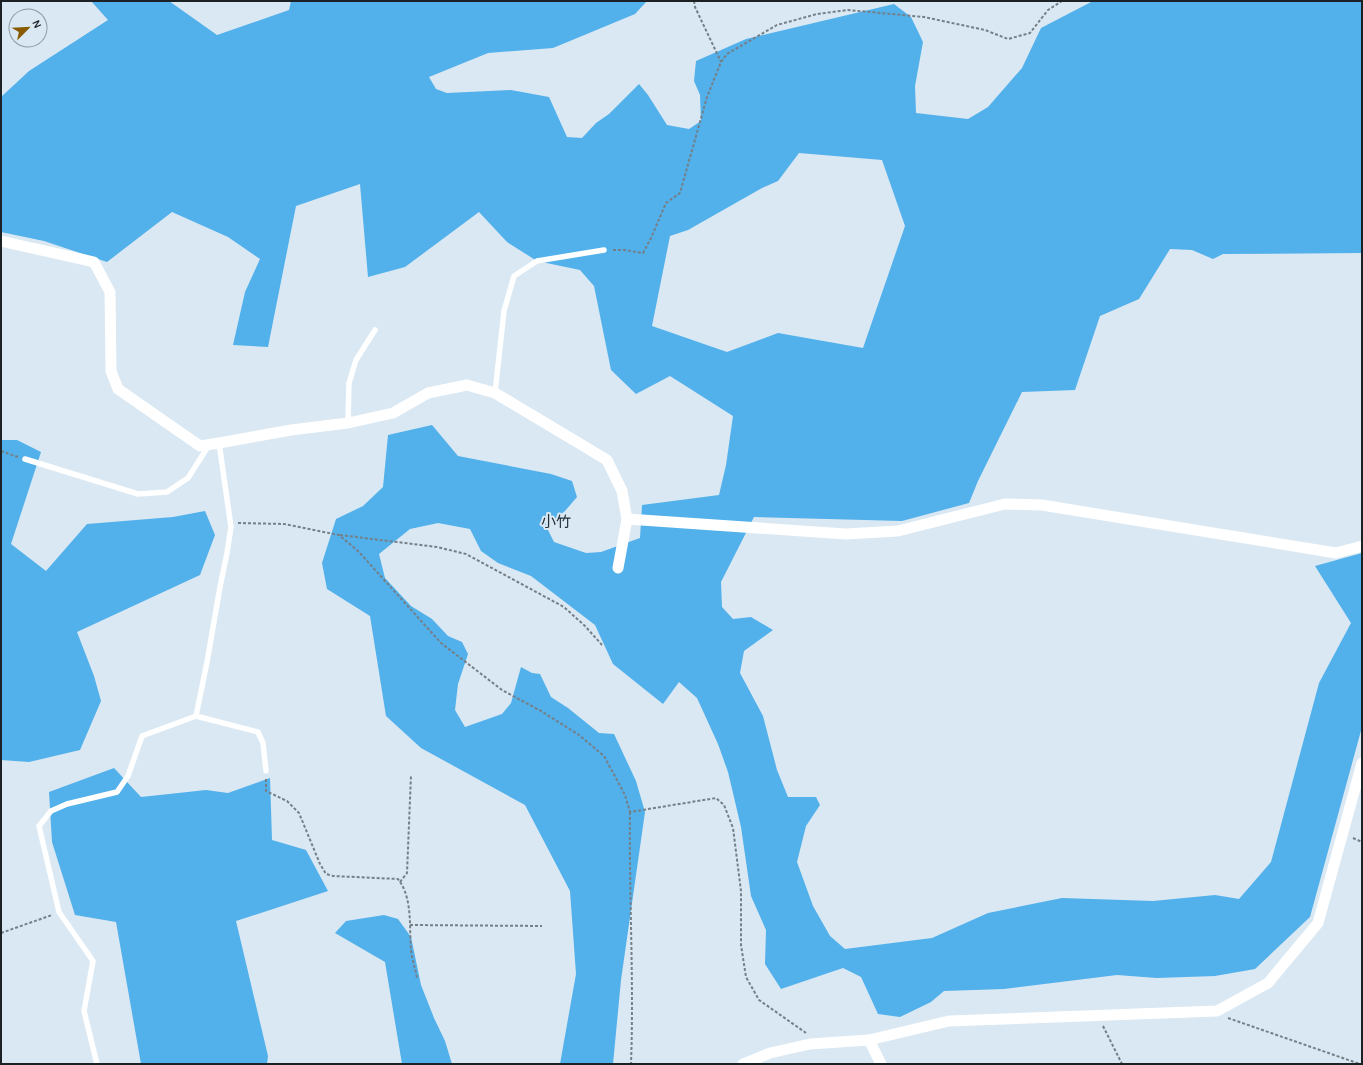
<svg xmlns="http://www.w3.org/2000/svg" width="1363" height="1065" viewBox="0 0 1363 1065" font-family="Karla,'Noto Sans JP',sans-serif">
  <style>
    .forest { fill: #52b0eb; fill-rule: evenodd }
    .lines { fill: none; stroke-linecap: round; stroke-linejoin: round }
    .path { stroke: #757f87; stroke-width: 2; stroke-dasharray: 3 2; stroke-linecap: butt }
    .lane { stroke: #fff; stroke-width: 5.5 }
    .street { stroke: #fff; stroke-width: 11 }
    .labels { text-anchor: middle; stroke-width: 4; stroke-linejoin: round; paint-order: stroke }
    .quarter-label { font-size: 15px; fill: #202c35; stroke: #d9e8f3 }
  </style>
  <rect width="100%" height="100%" fill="#d9e8f3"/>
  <g class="forest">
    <path d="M91,1H169L217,35L289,10L291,1H647L635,14L553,48L488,53L429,77L436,89L447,93L511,90L549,97L567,137L582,138L596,123L609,114L639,84L648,95L667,125L689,129L701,121L700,95L694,81L696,61L746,39L894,4L911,17L923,42L915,86L916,113L968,119L988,107L1022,68L1041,28L1093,1H1362V253L1223,254L1213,259L1192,250L1170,249L1139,299L1100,316L1075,390L1022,392L978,481L969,503L902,521L754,517L721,582L722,607L733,619L751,617L773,630L744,651L740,673L763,716L777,770L788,797H816L820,805L806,826L797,862L813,906L830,936L845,949L932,938L988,913L1062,898L1153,901L1215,895L1239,899L1271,862L1319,683L1351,623L1315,566L1362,553V727L1310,917L1255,969L1215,976L1157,978L1117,975L1004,989L944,991L931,1002L900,1017L878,1014L861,977L843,968L781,989L765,964L766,930L751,896L741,827L728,772L718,744L697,698L679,682L663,704L613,664L595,625L531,576L498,563L481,551L470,529L438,523L410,529L379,554L385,578L411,606L432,619L448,636L462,642L468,654L458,684L455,710L465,727L502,714L511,703L521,667L532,673L540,674L551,697L568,708L599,733L614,734L636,781L645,812L621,980L613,1064H560L576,974L570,891L525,805L421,748L386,716L370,616L327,589L322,563L336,519L363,506L383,487L388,435L432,425L458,456L551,474L572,481L577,497L565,511L546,526L554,542L586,553L601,552L640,538L642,505L719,495L726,465L733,416L670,376L636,394L611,370L594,286L580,270L537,261L507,242L479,212L405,267L368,277L360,184L296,206L268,347L233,345L245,292L260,259L228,237L172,212L107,262L44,241L1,232V97L29,71L108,20ZM799,153L882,160L905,226L863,348L778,333L727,352L652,326L670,236L688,230L762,188L778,181Z"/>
    <path d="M1,440H17L41,452L11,544L46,571L87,524L173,517L205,511L215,535L200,575L77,632L94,676L101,701L80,750L29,762L1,760Z"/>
    <path d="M114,768L141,797L206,790L228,793L270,778L272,840L306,850L328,891L236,921L268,1056L267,1064H141L116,922L75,915L52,842L49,792Z"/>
    <path d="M384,915L398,919L411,937L421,985L434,1018L445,1041L452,1064H402L385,962L335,933L346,921Z"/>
  </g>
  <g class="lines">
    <g class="path">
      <path d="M694,1L695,7L721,62"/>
      <path d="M613,250H624L643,253L651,238L666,203L680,193L707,97L721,62L727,54L777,25L817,14L848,10L924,17L985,30L1008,39L1030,33L1048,10L1062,1"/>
      <path d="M1,451L18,457"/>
      <path d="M238,523L284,524L339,535L359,552L441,643L502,690L541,711L579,735L604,756L625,795L630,812L716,798L724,805L733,828L741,891V945L746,977L759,1000L806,1033"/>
      <path d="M340,535L437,547L466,554L564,607L585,626L602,645"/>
      <path d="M266,779V791L287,801L299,813L320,864L326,874L333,876L398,879C413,898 409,927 411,950C412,959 415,968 417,978"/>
      <path d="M630,812C629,896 634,980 631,1064"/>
      <path d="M1353,838L1362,842"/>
      <path d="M400,882L407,873L411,775"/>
      <path d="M410,925L542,926"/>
      <path d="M1,933L52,915"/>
      <path d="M1228,1018L1360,1064"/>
      <path d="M1103,1026L1122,1064"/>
    </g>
    <g class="lane">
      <path d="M495,393L504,311L514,276L537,261L604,250"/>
      <path d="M348,423L349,383L356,360L375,330"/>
      <path d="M219,443L231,527L227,553L220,587L207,662L196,716L258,732L263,743L266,771"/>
      <path d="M25,459L138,494L167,492L188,478L209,445"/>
      <path d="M97,1064L84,1011L93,961L59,912L39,826L51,811L67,804L117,792L128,776L142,736L196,716"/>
    </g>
    <g class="street">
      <path d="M1,241L94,262L110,292L111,371L118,389L200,446L219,443L291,430L348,423L393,413L428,393L467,385L495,393L607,460L622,491L627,519L618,568"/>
      <path d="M627,519L846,534L898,531L1005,504L1042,505L1336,553L1362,546"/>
      <path d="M869,1040L949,1021L1217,1011L1268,983L1318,923L1362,763"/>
      <path d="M743,1064L770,1053L810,1044L869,1040L881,1064"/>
    </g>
  </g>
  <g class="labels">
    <g class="quarter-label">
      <text x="556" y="527">小竹</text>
    </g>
  </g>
  <rect width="1363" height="1065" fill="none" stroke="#1b2125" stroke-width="4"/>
  <g transform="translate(28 28) rotate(66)"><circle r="19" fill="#d9e8f3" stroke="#8d98a1"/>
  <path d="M0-3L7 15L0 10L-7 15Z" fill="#895a00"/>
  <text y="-6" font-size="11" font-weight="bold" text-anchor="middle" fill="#1b2125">N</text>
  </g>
</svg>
